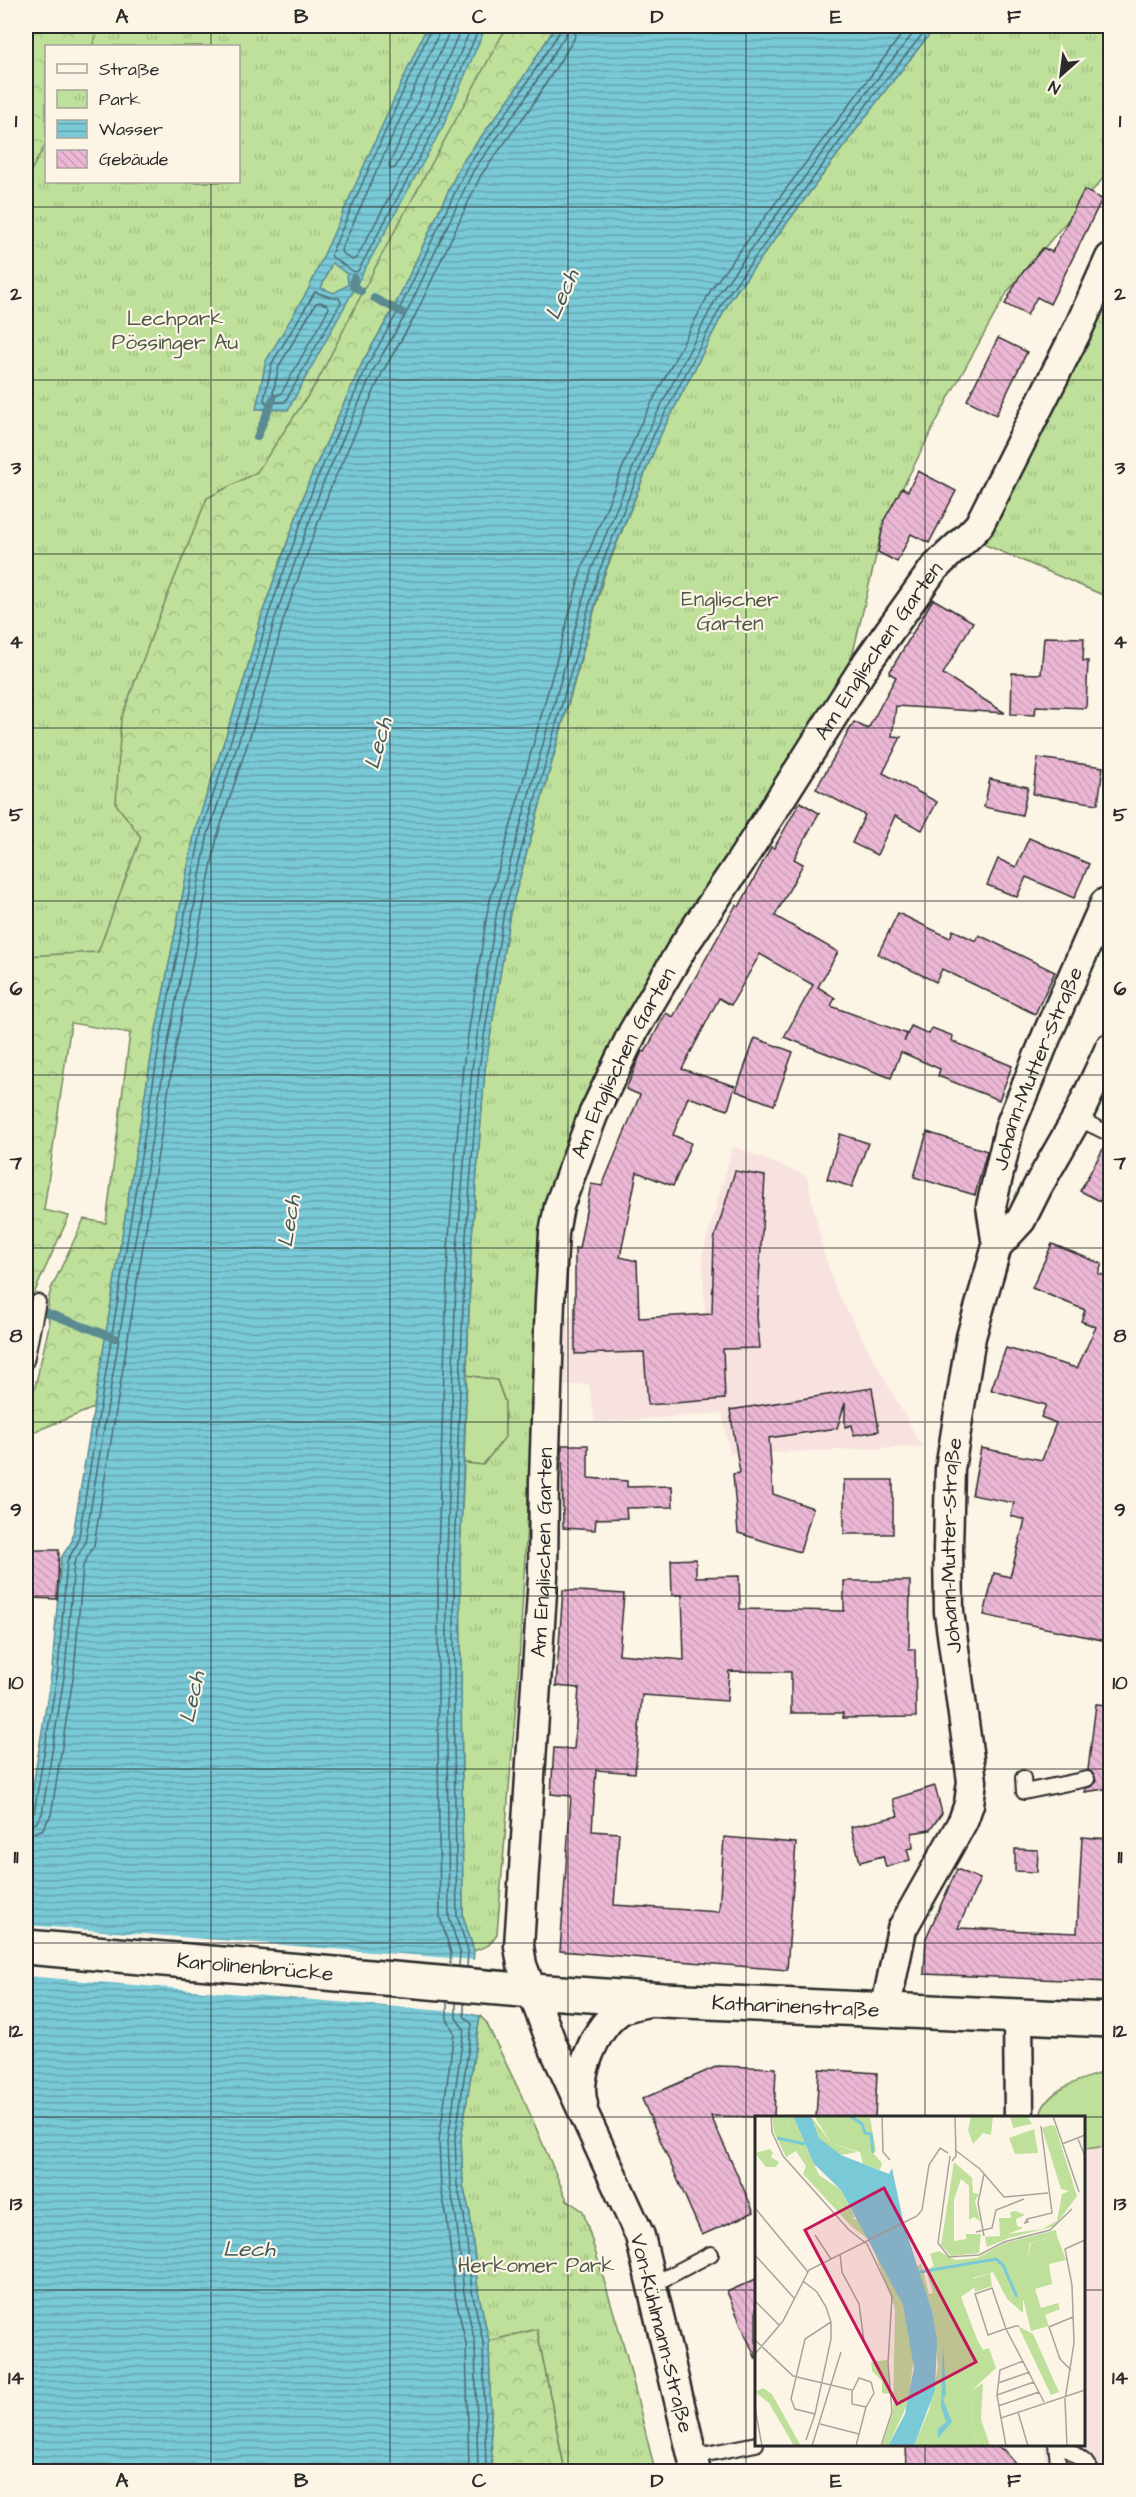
<svg xmlns="http://www.w3.org/2000/svg" width="1136" height="2497" viewBox="0 0 1136 2497" font-family="'Architects Daughter',sans-serif">
  <style>
    .built { fill: #f7e2e0 }
    .green { fill: #bee09a; stroke: #748662; stroke-width: 1.5 }
    .forest { fill: url(#forest-crowns); stroke: #748662; stroke-width: 1.5; fill-rule: evenodd }
    .park { fill: url(#park-tufts); stroke: #748662; stroke-width: 1.5 }
    .water { fill: url(#water-rules); stroke: #5a8a92; stroke-width: 1.5; fill-rule: evenodd }
    .pier { fill: #fcf5e5 }
    .lines { fill: none; stroke-linecap: round; stroke-linejoin: round }
    .shore { stroke: #4b6a70; stroke-width: 1.5 }
    .stream { stroke: #5a8a92; stroke-width: 8 }
    .building { fill: url(#building-back-hatch); stroke: #2b2b2b; stroke-width: 1.5 }
    .lane-casing { stroke: #2b2b2b; stroke-width: 18 }
    .street-casing { stroke: #2b2b2b; stroke-width: 33 }
    .secondary-casing { stroke: #2b2b2b; stroke-width: 38 }
    .lane { stroke: #fcf5e5; stroke-width: 14 }
    .street { stroke: #fcf5e5; stroke-width: 28 }
    .secondary { stroke: #fcf5e5; stroke-width: 33 }
    .grid { fill: none; stroke: #2b2b2b; stroke-width: 1.5; stroke-opacity: 0.55 }
    .labels { text-anchor: middle; stroke-width: 4.5; stroke-linejoin: round; paint-order: stroke }
    .park-label { font-size: 21px; fill: #505847; stroke: #fcf5e5 }
    .street-label { font-size: 21px; fill: #2b2b2b; stroke: #fcf5e5 }
    .water-label { font-size: 22px; font-style: italic; fill: #435a5f; stroke: #fcf5e5 }
    .inset-river { fill: none; stroke: #7ac9d7; stroke-width: 3 }
    .inset-road { fill: none; stroke: #a8a49b; stroke-width: 1.5 }
    .view { fill: #c2185b; fill-opacity: 0.15; stroke: #c2185b; stroke-width: 3 }
    .inset-edge { fill: none; stroke: #2b2b2b; stroke-width: 3 }
    .neatline { fill: none; stroke: #2b2b2b; stroke-width: 2 }
    .grid-label { font-size: 20px; text-anchor: middle; font-weight: bold; fill: #2b2b2b }
  </style>
  <defs>
    <pattern id="forest-crowns" width="20" height="18" patternUnits="userSpaceOnUse" patternTransform="scale(1.5)"><rect width="20" height="18" fill="#bee09a"/><path d="M2 6a3 3 0 1 1 6 0M12 15a3 3 0 1 1 6 0" fill="none" stroke="#a3c085"/></pattern>
    <pattern id="park-tufts" width="24" height="20" patternUnits="userSpaceOnUse" patternTransform="scale(1.5)"><rect width="24" height="20" fill="#bee09a"/><path d="M3 7l-1-3M5 7V3M7 7l1-3M15 17l-1-3M17 17v-4M19 17l1-3" fill="none" stroke="#a3c085"/></pattern>
    <pattern id="water-rules" width="6" height="5" patternUnits="userSpaceOnUse" patternTransform="scale(1.5)"><rect width="6" height="5" fill="#7ac9d7"/><path d="M0 2.5h6" fill="none" stroke="#64a3af"/></pattern>
    <pattern id="building-back-hatch" width="6" height="6" patternUnits="userSpaceOnUse" patternTransform="scale(1.5)"><rect width="6" height="6" fill="#ebb7d5"/><path d="M-1 5l2 2M0 0l6 6M5-1l2 2" fill="none" stroke="#ca9eb7"/></pattern>
  </defs>
  <rect width="100%" height="100%" fill="#fcf5e5"/>
  <filter id="ink" filterUnits="userSpaceOnUse"><feTurbulence type="fractalNoise" baseFrequency=".0167" numOctaves="2"/><feDisplacementMap in="SourceGraphic" scale="12" xChannelSelector="R" yChannelSelector="G"/><feConvolveMatrix kernelMatrix="1 2 1 2 8 2 1 2 1" color-interpolation-filters="sRGB"/></filter>
  <g filter="url(#ink)">
    <g class="built">
      <path d="M733,1146L807,1176L823,1250L837,1292L922,1447L730,1454L722,1413L595,1423L589,1384L561,1386V1317H642L705,1313L702,1256Z"/>
      <path d="M1110,2070V2471H1046L1044,2445L1084,2444V2118H1040V2113L1047,2101L1056,2092L1086,2078Z"/>
    </g>
    <g class="green">
      <path d="M467,1375L497,1380L505,1402V1438L483,1465L464,1463Z"/>
      <path d="M1110,2070V2146L1084,2149V2118L1040,2117C1044,2088 1086,2078 1110,2070Z"/>
    </g>
    <g class="forest">
      <path d="M26,26H556L512,95L461,164L394,308L363,361L309,481L262,614L245,677L195,831L153,1046L94,1408L31,1433L26,1432V1426L49,1326L48,1301L51,1289L84,1219L106,1223L130,1033L71,1023L44,1210L69,1216L26,1311ZM46,46H238V182H46Z"/>
      <path d="M537,2329L565,2471H492L489,2341Z"/>
    </g>
    <g class="park">
      <path d="M100,26H507L380,258L317,382L257,472L207,498L158,619L121,719L116,804L141,837L98,952L26,956V179L46,144V182H238V46H92Z"/>
      <path d="M936,26H1110V170L1008,291L949,397L883,526L852,657L846,671L638,995L605,1054L581,1109L531,1452L518,1680L497,1934L489,1945L474,1951L463,1916L460,1555L464,1463L483,1465L505,1437V1402L497,1380L467,1375L471,1249L485,1069L510,913L604,576L660,436L730,300L881,96Z"/>
      <path d="M1110,279V598L981,543L1008,483Z"/>
      <path d="M480,2016L486,2022L527,2107L567,2200L583,2211L626,2353L655,2471H565L537,2329L489,2341L478,2291L470,2214L463,2185L461,2139Z"/>
    </g>
    <g class="water">
      <path d="M427,26H486L444,124L288,410L256,409L266,361L308,290ZM332,263L347,274L348,285L334,293L321,288Z"/>
      <path d="M556,26H936L881,96L730,300L660,436L603,576L510,913L485,1069L471,1249L460,1555L463,1916L474,1951L469,2014L480,2016L461,2139L463,2185L470,2214L478,2291L489,2341L492,2471L26,2472V1829L52,1669L61,1558L72,1541L153,1046L195,831L245,677L262,614L309,481L363,361L394,308L461,164L512,95Z"/>
    </g>
    <path class="pier" d="M26,1925L476,1960L472,2012L481,2014L26,1976Z"/>
    <g class="lines">
      <g class="shore">
        <path d="M432,26L331,254L332,257L354,272L358,271L439,121L480,26"/>
        <path d="M440,26L439,33L341,250L342,253L352,260L356,259L432,118L472,26"/>
        <path d="M449,26L447,37L389,165L391,169L395,168L424,114L462,26"/>
        <path d="M315,292L333,298H339L341,302L285,402L266,403L264,400L272,363Z"/>
        <path d="M320,302L327,305L329,308L281,394L275,396L273,393L279,366L316,303Z"/>
        <path d="M26,1818L31,1817L34,1813L58,1670L67,1561L78,1542L159,1047L201,832L251,679L268,616L315,483L368,364L399,310L467,167L517,98L560,31L561,26"/>
        <path d="M26,1826L36,1823L42,1814L65,1671L74,1563L85,1543L167,1048L208,834L258,682L275,618L322,486L375,367L406,314L473,171L523,102L566,34L568,26"/>
        <path d="M26,1835L42,1830L51,1815L74,1672L83,1566L94,1545L175,1050L217,837L267,684L283,621L330,489L383,371L414,318L481,175L531,107L574,39L577,26"/>
        <path d="M450,1966L451,1953L440,1917L438,1743V1554L448,1249L463,1067L488,908L582,568L639,427L712,288L908,26"/>
        <path d="M459,1967L460,1952L449,1917L447,1743V1554L457,1249L472,1068L497,910L591,571L648,431L719,293L870,88L919,26"/>
        <path d="M467,1967L468,1951L457,1916L454,1743V1554L465,1249L479,1068L504,912L598,574L654,434L726,297L876,92L929,26"/>
        <path d="M447,2002V2018L454,2033L439,2141L441,2189L447,2218L455,2294L466,2344L469,2472"/>
        <path d="M456,2002V2018L464,2029L448,2140L450,2187L456,2216L464,2293L475,2343L478,2472"/>
        <path d="M464,2003V2016L472,2024L455,2140L457,2185L464,2215L472,2291L483,2342L486,2472"/>
      </g>
      <g class="stream">
        <path d="M354,278L353,286L361,291"/>
        <path d="M374,298L403,313"/>
        <path d="M257,437L273,399"/>
        <path d="M26,1305L115,1338"/>
      </g>
    </g>
    <g class="building">
      <path d="M1084,190L1102,199L1050,304L1037,297L1027,315L1005,304L1019,277L1043,248L1052,252Z"/>
      <path d="M998,338L1027,352L996,415L967,400Z"/>
      <path d="M918,471L956,491L929,543L911,534L897,562L878,552L884,520L902,488L908,491Z"/>
      <path d="M933,599L973,622L943,674L1005,713L896,706L892,736L901,737L883,773L937,802L922,830L895,816L877,855L852,843L865,815L816,789L854,722L868,729L896,677L889,673Z"/>
      <path d="M1044,637L1084,638L1083,661H1088L1086,708L1036,706L1035,715L1011,714L1012,673L1041,674Z"/>
      <path d="M1038,758L1103,767L1098,804L1033,794Z"/>
      <path d="M990,779L1028,787L1022,815L984,807Z"/>
      <path d="M800,802L819,813L794,859L803,864L775,916L838,952L818,987L835,998L831,1006L907,1034L904,1042L911,1026L929,1034L932,1028L953,1036L952,1041L1012,1066L999,1100L938,1076L940,1069L901,1052L891,1078L784,1037L813,985L760,954L731,1005L719,998L682,1069L735,1086L728,1110L688,1097L673,1135L691,1143L673,1186L637,1172L620,1257L637,1261L639,1318L712,1314L714,1240L735,1171L765,1176L757,1317L760,1348L723,1349L725,1399L648,1405L644,1352L575,1354V1248L579,1249L591,1184L602,1186L640,1095L626,1089L642,1051L645,1052L666,1013L673,1017L736,905L739,907L771,847L774,848Z"/>
      <path d="M1029,838L1089,864L1074,898L1026,877L1017,897L987,885L998,859L1016,867Z"/>
      <path d="M898,913L950,938L953,930L976,941L979,935L1055,972L1035,1014L942,969L936,982L878,954Z"/>
      <path d="M755,1038L793,1052L774,1105L736,1091Z"/>
      <path d="M927,1132L987,1151L975,1195L914,1177Z"/>
      <path d="M840,1134L868,1143L852,1187L827,1179Z"/>
      <path d="M1107,1142L1110,1143V1206L1080,1191Z"/>
      <path d="M1052,1244L1102,1264L1098,1274L1110,1276V1627L1107,1641L984,1615L994,1573L1010,1577L1025,1520L1011,1516L1014,1503L972,1495L981,1448L1042,1460L1056,1423L1041,1417L1046,1405L991,1390L1006,1348L1077,1368L1096,1327L1081,1321L1085,1310L1032,1288Z"/>
      <path d="M872,1388L879,1431L854,1435L852,1425L845,1427V1403L837,1428L769,1438L773,1494L813,1508L800,1552L738,1533L733,1474L740,1473L730,1410Z"/>
      <path d="M562,1445H588V1478L627,1481V1487L672,1486L673,1507L626,1508L627,1518L596,1519L595,1530L563,1528Z"/>
      <rect x="844" y="1480" width="49" height="54"/>
      <path d="M34,1550H59L57,1599L31,1598Z"/>
      <path d="M696,1559V1577L739,1576L740,1609L844,1611V1581H910L909,1649H915L916,1717L843,1718V1713H791V1672L729,1671L727,1701L642,1695L635,1773L596,1770L592,1831L619,1833L614,1905L719,1912L724,1837L796,1843L787,1970L560,1951L571,1796L551,1794L554,1748L574,1749L579,1688L556,1686L563,1590L624,1594L619,1654L684,1660L682,1595H672L671,1560Z"/>
      <path d="M1096,1704L1110,1705V1788L1085,1792L1086,1788L1092,1786L1096,1781L1094,1774L1088,1770Z"/>
      <path d="M935,1786L942,1813L930,1830L912,1833L913,1848L907,1849L910,1860L886,1867L883,1856L860,1862L851,1827L898,1816L893,1799Z"/>
      <path d="M1082,1837L1110,1839V1982L924,1974L926,1938L957,1869L980,1879L958,1928L1077,1933Z"/>
      <path d="M1015,1849L1038,1850L1037,1872L1015,1871Z"/>
      <path d="M718,2066L776,2068L774,2117L711,2116L754,2212L702,2235L642,2099Z"/>
      <path d="M819,2069L877,2073L875,2118H816Z"/>
      <path d="M756,2279V2359L727,2292Z"/>
      <path d="M906,2445H991L1004,2450L1023,2472H907Z"/>
    </g>
    <g class="lines">
      <g class="lane-casing">
        <g id="lane">
          <path d="M1077,1118L1110,1134"/>
          <path d="M26,1361L38,1302"/>
          <path d="M1023,1778L1024,1792L1087,1779"/>
          <path d="M652,2285L711,2254"/>
          <path d="M1056,2444L1059,2472"/>
          <path d="M1061,2444L1085,2462L1092,2472"/>
          <path d="M692,2457L756,2444"/>
        </g>
      </g>
      <g class="street-casing">
        <g id="street">
          <path id="s1" d="M997,1246L991,1206L1010,1126L1047,1035L1105,903L1110,901"/>
          <path id="s2" d="M885,2011L902,1929L963,1821L969,1804L972,1781L949,1612L948,1550L950,1469L971,1337L997,1246L1021,1220L1038,1186L1077,1118L1110,1048"/>
          <path d="M1018,2016L1019,2118"/>
          <path d="M583,2104C575,2076 595,2029 618,2012C628,2005 642,2004 653,2001"/>
          <path id="s3" d="M696,2472L640,2236L552,2044L522,1965L519,1946L543,1577L544,1481L550,1300L554,1233L559,1206L593,1115L607,1086L633,1032L684,945L739,864L868,661L932,571C947,554 964,542 979,525L1079,327L1110,258"/>
        </g>
      </g>
      <g class="secondary-casing">
        <g id="secondary">
          <path id="s4" d="M26,1947L532,1991L663,2000L1110,2020"/>
        </g>
      </g>
      <use href="#lane" class="lane"/>
      <use href="#street" class="street"/>
      <use href="#secondary" class="secondary"/>
    </g>
  </g>
  <path class="grid" d="M211,26V46M390,26V2472M568,26V2472M746,26V2472M925,26V2118M211,182V2472M26,207H1110M26,380H1110M26,554H1110M26,728H1110M26,901H1110M26,1075H1110M26,1248H1110M26,1422H1110M26,1596H1110M26,1769H1110M26,1943H1110M26,2117H1110M26,2290H756M1084,2290H1110M925,2444V2472"/>
  <g class="labels">
    <g class="park-label">
      <text x="175" y="325">Lechpark<tspan x="175" dy="24">Pössinger Au</tspan></text>
      <text x="730" y="606">Englischer<tspan x="730" dy="24">Garten</tspan></text>
      <text x="536" y="2272">Herkomer Park</text>
    </g>
    <g class="street-label">
      <text dy="7" stroke="none"><textPath href="#s3" startOffset="1942">Am Englischen Garten</textPath></text>
      <text dy="7" stroke="none"><textPath href="#s3" startOffset="1456">Am Englischen Garten</textPath></text>
      <text dy="7" stroke="none"><textPath href="#s1" startOffset="186">Johann-Mutter-Straße</textPath></text>
      <text dy="7" stroke="none"><textPath href="#s2" startOffset="486">Johann-Mutter-Straße</textPath></text>
      <text dy="7" stroke="none"><textPath href="#s3" startOffset="952">Am Englischen Garten</textPath></text>
      <text dy="7" stroke="none"><textPath href="#s4" startOffset="230">Karolinenbrücke</textPath></text>
      <text dy="7" stroke="none"><textPath href="#s4" startOffset="772">Katharinenstraße</textPath></text>
      <text transform="translate(662 2333) rotate(76)" y="7">Von-Kühlmann-Straße</text>
    </g>
    <g class="water-label">
      <text transform="translate(561 294) rotate(-66)" y="8">Lech</text>
      <text transform="translate(377 743) rotate(-75)" y="8">Lech</text>
      <text transform="translate(288 1221) rotate(-81)" y="8">Lech</text>
      <text transform="translate(191 1697) rotate(-78)" y="8">Lech</text>
      <text x="249" y="2256">Lech</text>
    </g>
  </g>
  <g transform="translate(755 2116)">
    <rect width="330" height="330" fill="#fcf5e5"/>
    <path d="M59,0L115,2L121,35L108,37L76,27ZM15,33L18,37L16,41L24,46L21,51H11L0,37ZM261,95L270,99L261,103L262,110L268,112L253,118L254,122L232,131L230,121L245,120L244,102H256L255,96ZM302,120L311,144L294,148L297,168L280,173L286,192L303,187L305,193L290,199L294,210L276,215L261,154L272,143L276,127ZM235,157L237,170L220,176L218,163ZM228,267L226,303L235,330H224L217,314L216,275ZM8,272L17,278L46,330H39L14,287L0,276Z" fill="#bee09a"/>
    <path d="M29,0H38L64,59L86,74L100,101L97,103L56,53ZM56,0L76,27L102,36L86,39L73,30L64,22ZM216,0H238L236,19L228,17L218,28L213,14ZM105,36H117L127,47L125,54L108,48ZM199,46L217,62L218,77L224,78L220,85L225,105L219,101L214,104V70L206,63L199,83V125L211,123V118H226L224,137L196,140L186,129ZM301,114L302,120L275,127L272,143L261,154L268,175V197L252,183L238,156L218,162L220,171L206,181L222,223L228,234L234,232L241,252L216,275L217,314L224,330H159L174,294L183,251L177,195L162,151L166,147L174,178L178,177L171,154L179,150L175,138L184,135L200,144L222,142L250,127Z" fill="#bee09a"/>
    <path d="M17,0H29L56,53L97,103L103,104L113,123L97,111L48,58L51,50L41,35L31,41L19,16ZM255,0H272L277,8L258,12ZM296,9L300,10L322,80L300,110L254,122L253,118L287,113L302,105L307,78L314,75L306,73L287,12ZM279,13L283,37L260,38L254,22ZM116,127L148,189L159,240L153,287L133,330H127L138,296L140,193ZM196,173L213,227L217,265L214,315L223,330H168L184,285L188,218L179,183ZM263,210L278,218L304,276L296,279ZM133,244L135,278L127,277V265L117,255L116,246Z" fill="#bee09a"/>
    <path d="M38,0H56L64,22L86,39L134,58L137,52L149,109L177,195L182,224L180,274L159,330H133L150,298L159,252L148,189L86,74L59,48ZM188,227L191,279L188,283L197,306L183,322V313L191,306L186,291Z" fill="#7ac9d7"/>
    <path class="inset-river" d="M95,0L107,8L110,17L116,18L118,37M22,22L50,28M165,156L241,143L248,149L262,181"/>
    <path class="inset-road" d="M16,0L17,16L28,40L94,114L112,128L137,180L133,247L137,296L126,330M127,0L128,36L135,44M298,0L324,76M323,23L330,40M307,28L330,19M200,34L225,53L249,81L293,77M195,40L183,127L194,141L224,139L249,126L295,114L317,93M197,45L201,40L200,0M0,92L53,156M272,103L270,107L273,106L272,103L297,97L286,10M221,116L237,112L241,94L269,83M60,119L76,143M229,120L223,87L229,58M85,138L87,156L104,188L109,225L105,196M0,139L39,182M48,165L62,176L71,191L76,206V223L60,298L40,293L36,283L50,223L76,206M0,185L24,209M264,210H261L251,213H250L233,219L220,178L237,172L251,213L289,286M0,224L38,260L97,274V288L111,291L101,330M0,238L28,205L54,154L162,100L167,94L174,49L185,32L193,37M316,254L305,243L294,211L318,201M243,267L275,256M98,274L104,262L116,266L119,277L111,291M242,279L279,266M243,290L284,276M0,292L7,330M263,296L273,330M246,302L242,279L245,254L268,245M65,308L104,318M51,324L60,298M57,330L86,236M251,330L246,302L330,274M312,330L310,284L319,227L317,169L310,133L330,124"/>
    <path class="view" d="M129,72L221,246L142,288L50,114Z"/>
    <rect width="330" height="330" class="inset-edge"/>
  </g>
  <rect width="1136" height="2497" fill="none" stroke="#fcf5e5" stroke-width="66"/>
  <rect x="45" y="45" width="195" height="138" fill="#fcf5e5" stroke="#a8a49b" stroke-width="1.5"/>
  <rect x="57" y="64" width="30" height="9" fill="#fcf5e5" stroke="#a8a49b" stroke-width="1.5"/>
  <text x="99" y="75" font-size="18" fill="#2b2b2b">Straße</text>
  <rect x="57" y="90" width="30" height="18" fill="url(#park-tufts)" stroke="#a8a49b" stroke-width="1.5"/>
  <text x="99" y="105" font-size="18" fill="#2b2b2b">Park</text>
  <rect x="57" y="120" width="30" height="18" fill="url(#water-rules)" stroke="#a8a49b" stroke-width="1.5"/>
  <text x="99" y="135" font-size="18" fill="#2b2b2b">Wasser</text>
  <rect x="57" y="150" width="30" height="18" fill="url(#building-back-hatch)" stroke="#a8a49b" stroke-width="1.5"/>
  <text x="99" y="165" font-size="18" fill="#2b2b2b">Gebäude</text>
  <g transform="translate(1061 75) rotate(208)" stroke="#fcf5e5" stroke-width="4.5" paint-order="stroke">
  <path d="M0-4.5L10 22L0 15L-10 22Z" fill="#2b2b2b"/>
  <text y="-9" font-size="16" font-weight="bold" text-anchor="middle" fill="#2b2b2b">N</text>
  </g>
  <rect x="33" y="33" width="1070" height="2431" class="neatline"/>
  <g class="grid-label">
    <text x="122" y="23">A</text>
    <text x="301" y="23">B</text>
    <text x="479" y="23">C</text>
    <text x="657" y="23">D</text>
    <text x="836" y="23">E</text>
    <text x="1014" y="23">F</text>
    <text x="16" y="127">1</text>
    <text x="1120" y="127">1</text>
    <text x="16" y="300">2</text>
    <text x="1120" y="300">2</text>
    <text x="16" y="474">3</text>
    <text x="1120" y="474">3</text>
    <text x="16" y="648">4</text>
    <text x="1120" y="648">4</text>
    <text x="16" y="821">5</text>
    <text x="1120" y="821">5</text>
    <text x="16" y="995">6</text>
    <text x="1120" y="995">6</text>
    <text x="16" y="1169">7</text>
    <text x="1120" y="1169">7</text>
    <text x="16" y="1342">8</text>
    <text x="1120" y="1342">8</text>
    <text x="16" y="1516">9</text>
    <text x="1120" y="1516">9</text>
    <text x="16" y="1689">10</text>
    <text x="1120" y="1689">10</text>
    <text x="16" y="1863">11</text>
    <text x="1120" y="1863">11</text>
    <text x="16" y="2037">12</text>
    <text x="1120" y="2037">12</text>
    <text x="16" y="2210">13</text>
    <text x="1120" y="2210">13</text>
    <text x="16" y="2384">14</text>
    <text x="1120" y="2384">14</text>
    <text x="122" y="2487">A</text>
    <text x="301" y="2487">B</text>
    <text x="479" y="2487">C</text>
    <text x="657" y="2487">D</text>
    <text x="836" y="2487">E</text>
    <text x="1014" y="2487">F</text>
  </g>
</svg>
